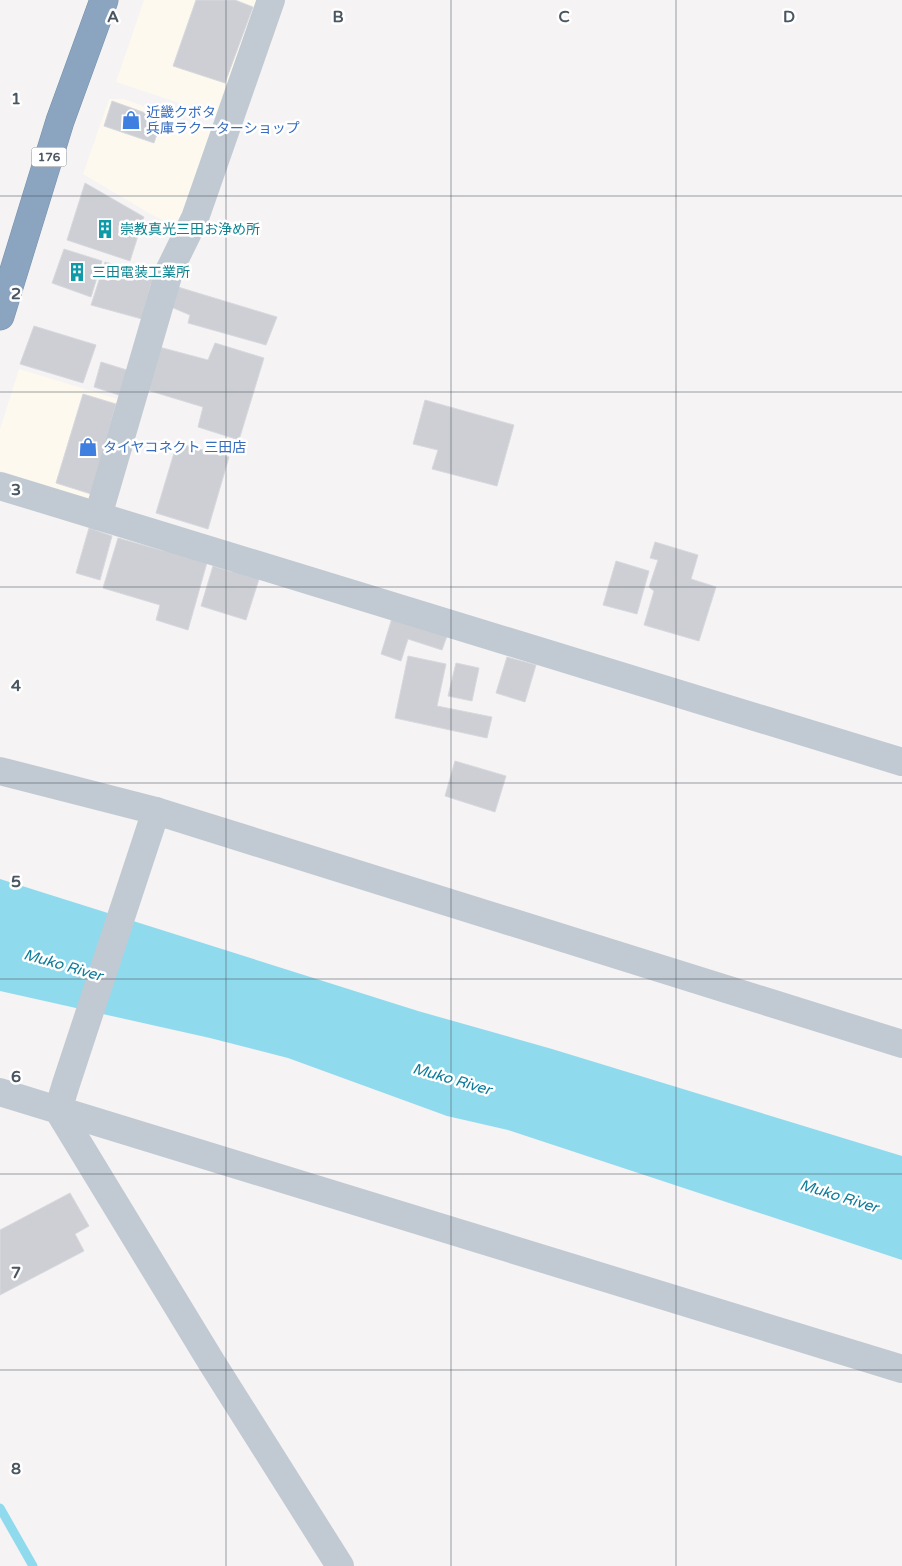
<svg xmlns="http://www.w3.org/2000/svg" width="902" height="1566" viewBox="0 0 902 1566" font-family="'Varela Round','Noto Sans JP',sans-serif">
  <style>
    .commercial { fill: #fdf9ef }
    .water { fill: #90daee }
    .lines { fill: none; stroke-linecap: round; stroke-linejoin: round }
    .stream { stroke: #90daee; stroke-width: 9 }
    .building { fill: #cdcfd5; stroke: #d7d9de }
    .highway-casing { stroke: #7690ad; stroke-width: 29 }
    .street { stroke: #c1cad2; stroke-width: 28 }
    .highway { stroke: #8ba5c1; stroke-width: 28 }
    .grid { fill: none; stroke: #4a5661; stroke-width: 1; stroke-opacity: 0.55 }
    .labels { text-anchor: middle; stroke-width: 5; stroke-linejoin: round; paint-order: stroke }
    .shield { fill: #fff; stroke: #808990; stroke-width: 1 }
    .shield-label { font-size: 12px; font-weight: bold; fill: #4a5661 }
    .shop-label { font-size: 14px; fill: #366cbe; stroke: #fff; text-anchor: start }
    .culture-label { font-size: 14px; fill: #0d838f; stroke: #fff; text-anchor: start }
    .water-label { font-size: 15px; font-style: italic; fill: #0c7c9b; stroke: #fff }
    .grid-label { font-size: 16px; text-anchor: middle; font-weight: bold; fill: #4a5661; stroke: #fff; stroke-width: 5; stroke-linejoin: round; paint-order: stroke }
  </style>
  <rect width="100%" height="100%" fill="#f5f3f3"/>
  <g class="commercial">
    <path d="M144,0H260L218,116L116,82Z"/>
    <path d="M109,99H124L214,132L181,229L152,215L83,174Z"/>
    <path d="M19,369L121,400L89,501L0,471V429Z"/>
  </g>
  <path class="water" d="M0,879L418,1011L552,1049L902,1156V1260L508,1130L447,1116L288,1058L210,1038L0,991Z"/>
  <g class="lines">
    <path class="stream" d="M0,1508L33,1566"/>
  </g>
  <g class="building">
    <path d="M196,0H235L253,7L225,83L173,66Z"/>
    <path d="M112,101L162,119L154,143L104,126Z"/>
    <path d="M85,183L144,217L130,261L67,240Z"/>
    <path d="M64,249L102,261L91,297L52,283Z"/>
    <path d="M105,262L157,277L154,285L151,284L142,319L91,305Z"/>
    <path d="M178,287L277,317L266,345L188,323L190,315L171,307Z"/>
    <path d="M34,326L96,345L83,383L20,364Z"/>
    <path d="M215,343L264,358L239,440L198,427L203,407L147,390L159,347L208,360Z"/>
    <path d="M101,362L130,371L122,396L94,387Z"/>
    <path d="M83,394L116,404L91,494L56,483Z"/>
    <path d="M425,400L514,425L497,486L432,469L438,450L413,444Z"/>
    <path d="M177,443L229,457L208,529L156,513Z"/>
    <path d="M89,528L112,536L100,580L76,573Z"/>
    <path d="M118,538L164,551L167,545L208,559L188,630L156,620L160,605L103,588Z"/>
    <path d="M655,542L698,555L691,579L716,587L699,641L644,625L654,591L649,587L658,560L650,558Z"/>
    <path d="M616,561L649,571L637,614L603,605Z"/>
    <path d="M213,566L232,572L233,568L260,576L246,620L201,606Z"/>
    <path d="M392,618L447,636L442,650L408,639L401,661L381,654Z"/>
    <path d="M408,656L446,664L437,706L492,717L487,738L395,718Z"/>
    <path d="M507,657L536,665L525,702L496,693Z"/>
    <path d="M456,663L479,668L472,701L448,696Z"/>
    <path d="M455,761L506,776L495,812L445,796Z"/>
    <path d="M70,1193L89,1226L75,1234L84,1251L0,1295V1230Z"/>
  </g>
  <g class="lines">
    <g class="highway-casing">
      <path id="highway" d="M0,316L60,121L104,0"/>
    </g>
    <g class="street">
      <path d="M0,486L902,762"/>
      <path d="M98,516L170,269L195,218L271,0"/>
      <path d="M0,771L156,811L902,1044"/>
      <path d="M156,811L66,1084L58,1110L902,1369"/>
      <path d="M0,1092L58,1110L212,1363L340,1566"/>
    </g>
    <use href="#highway" class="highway"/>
  </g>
  <path class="grid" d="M226,0V1566M451,0V1566M676,0V1566M0,196H902M0,392H902M0,587H902M0,783H902M0,979H902M0,1174H902M0,1370H902"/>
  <defs>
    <g id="shop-bare" transform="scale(1.5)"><path d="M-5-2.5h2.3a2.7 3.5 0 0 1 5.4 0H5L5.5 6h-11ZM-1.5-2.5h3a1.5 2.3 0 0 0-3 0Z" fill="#3f7fe0" stroke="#fff" stroke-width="2.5" paint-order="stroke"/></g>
    <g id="building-bare" transform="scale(1.5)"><path d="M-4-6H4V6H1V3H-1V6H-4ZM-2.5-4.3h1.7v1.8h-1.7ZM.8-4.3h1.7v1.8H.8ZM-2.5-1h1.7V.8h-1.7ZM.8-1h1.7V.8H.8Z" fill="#0f9aa8" stroke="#fff" stroke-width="2.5" paint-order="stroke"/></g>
  </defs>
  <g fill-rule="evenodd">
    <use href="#shop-bare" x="131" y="120"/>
    <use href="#building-bare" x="105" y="229"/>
    <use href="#building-bare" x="77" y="272"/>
    <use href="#shop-bare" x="88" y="447"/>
  </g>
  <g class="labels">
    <rect class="shield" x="31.5" y="147.5" width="35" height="19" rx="4"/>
    <g class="shield-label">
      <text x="49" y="161">176</text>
    </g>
    <g class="shop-label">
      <text x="146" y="117">近畿クボタ<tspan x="146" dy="16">兵庫ラクーターショップ</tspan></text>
      <text x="103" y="452">タイヤコネクト 三田店</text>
    </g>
    <g class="culture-label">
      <text x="120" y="234">崇教真光三田お浄め所</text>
      <text x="92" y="277">三田電装工業所</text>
    </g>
    <g class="water-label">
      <text transform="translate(63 965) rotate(16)" y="5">Muko River</text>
      <text transform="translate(452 1079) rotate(16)" y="5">Muko River</text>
      <text transform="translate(839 1196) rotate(17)" y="5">Muko River</text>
    </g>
  </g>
  <g class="grid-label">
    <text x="113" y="22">A</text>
    <text x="338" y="22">B</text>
    <text x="564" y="22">C</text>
    <text x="789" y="22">D</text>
    <text x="16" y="104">1</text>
    <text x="16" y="299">2</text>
    <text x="16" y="495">3</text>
    <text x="16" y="691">4</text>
    <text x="16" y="887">5</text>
    <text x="16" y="1082">6</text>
    <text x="16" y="1278">7</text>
    <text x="16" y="1474">8</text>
  </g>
</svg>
